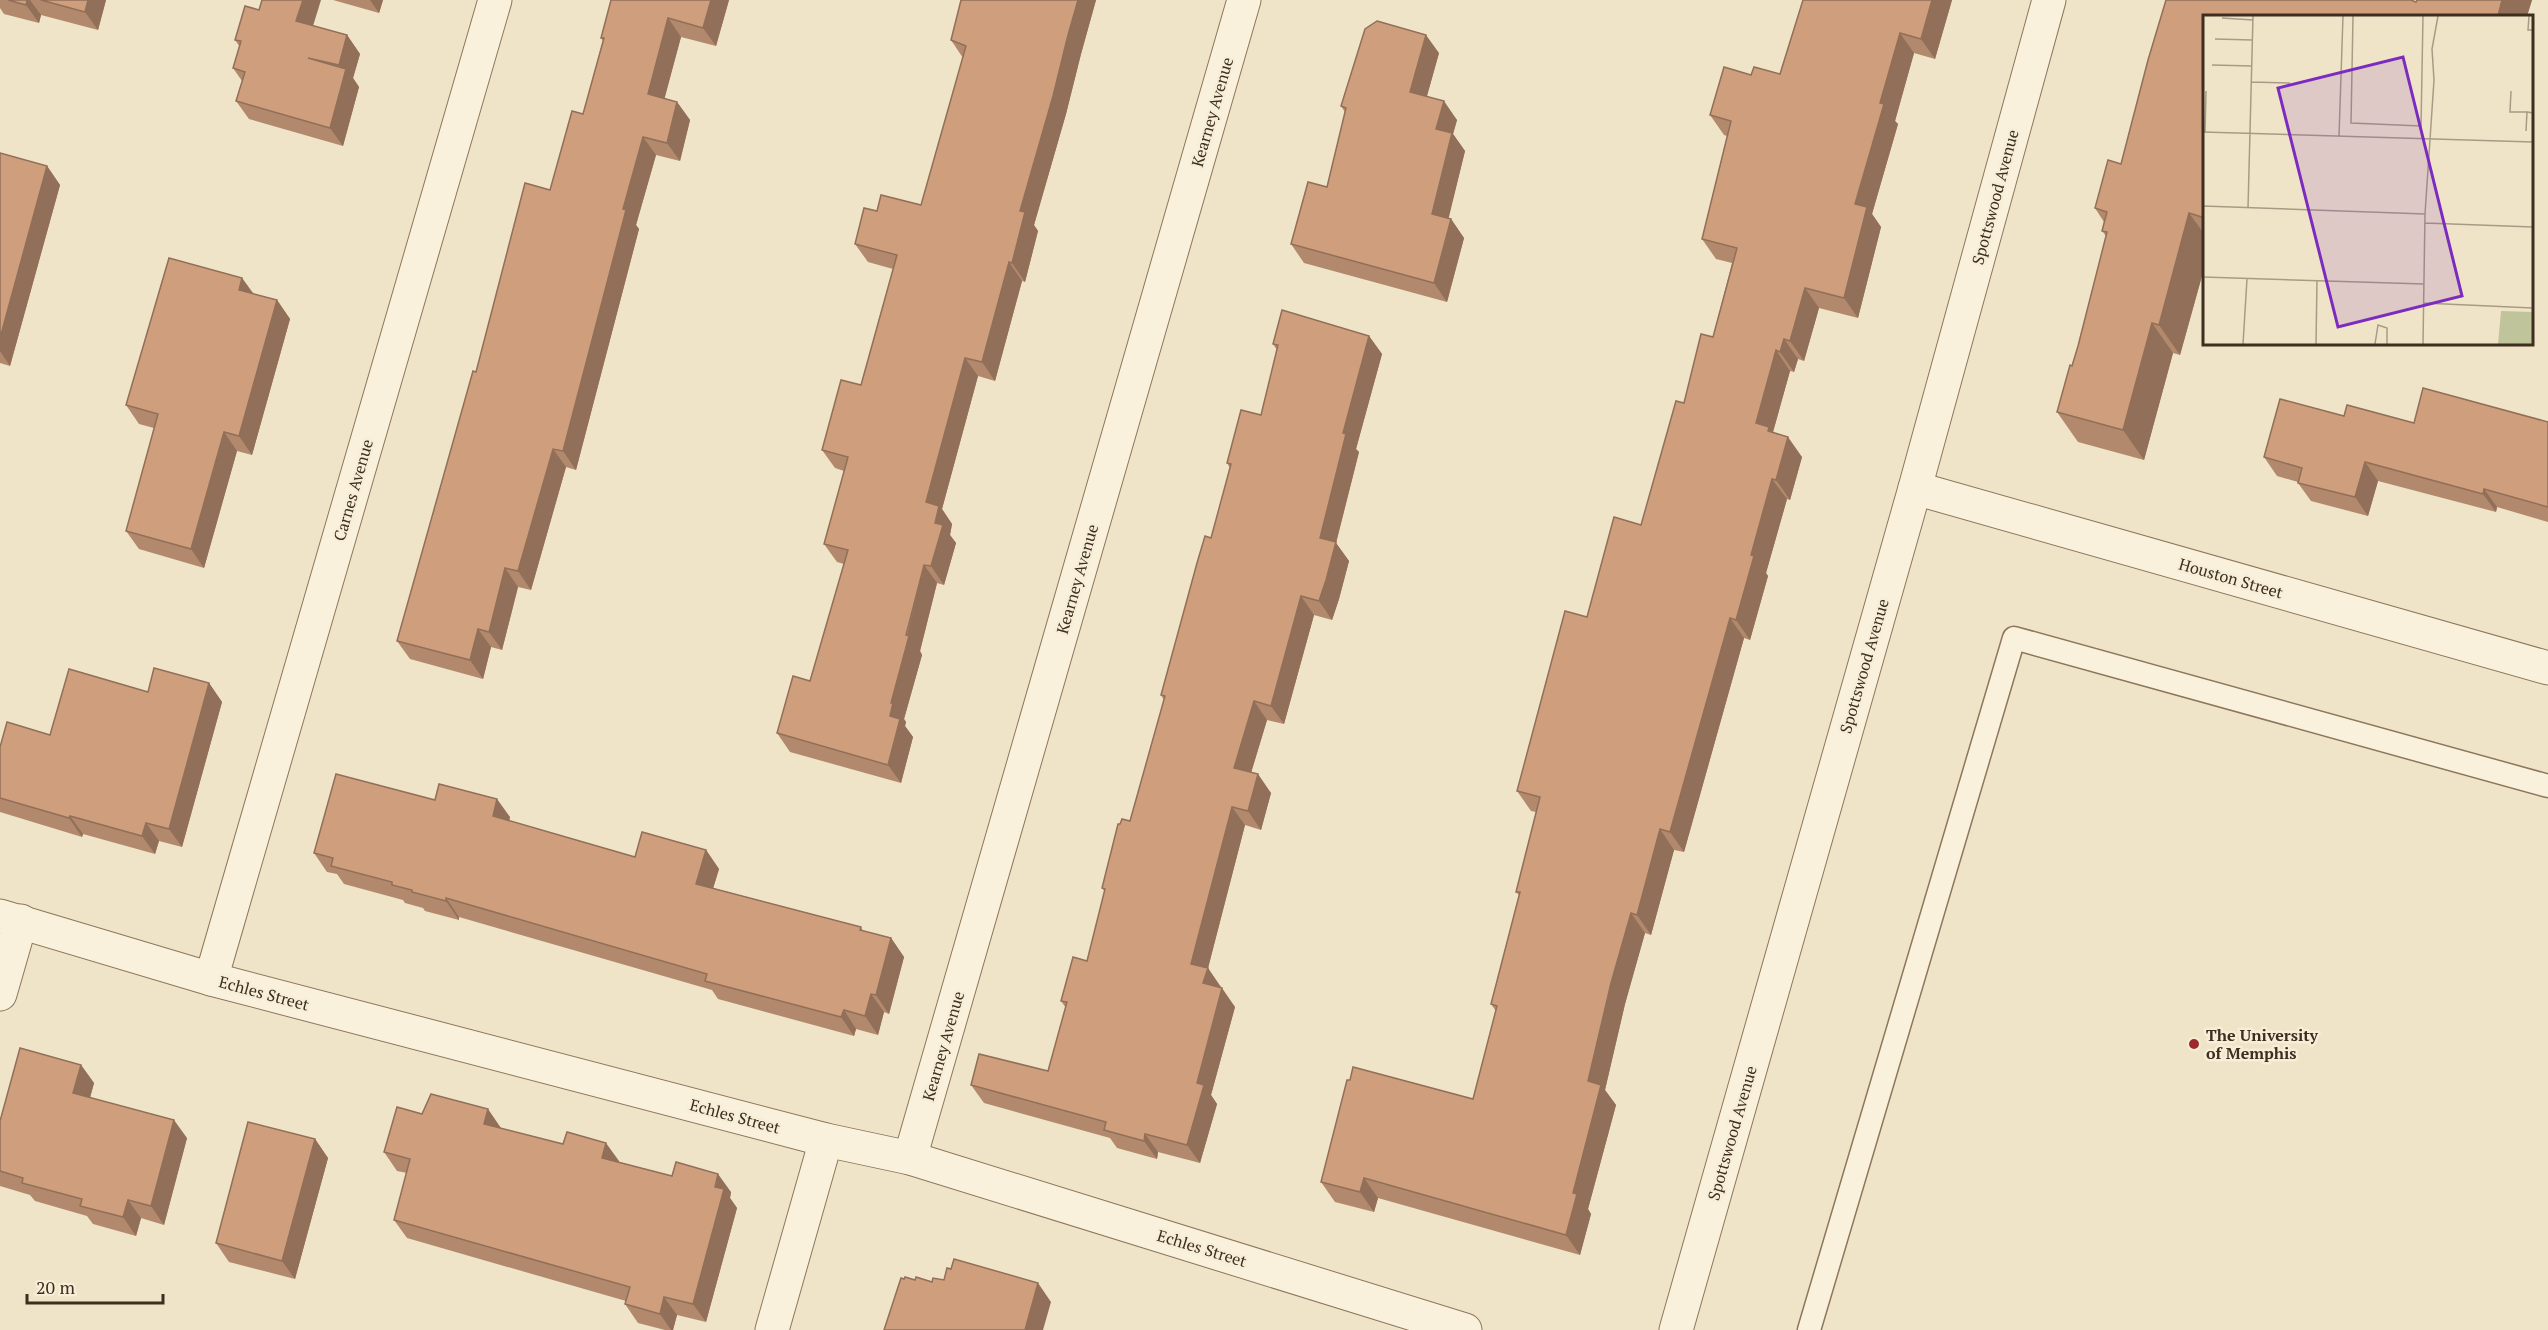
<svg xmlns="http://www.w3.org/2000/svg" width="2548" height="1330" viewBox="0 0 2548 1330" font-family="'PT Serif',serif">
  <style>
    .lines { fill: none; stroke-linecap: round; stroke-linejoin: round }
    .service-casing { stroke: #8d765c; stroke-width: 25 }
    .minor-casing { stroke: #8d765c; stroke-width: 35 }
    .tertiary-casing { stroke: #8d765c; stroke-width: 35 }
    .service { stroke: #faf1dc; stroke-width: 22 }
    .minor { stroke: #faf1dc; stroke-width: 33 }
    .tertiary { stroke: #faf1dc; stroke-width: 33 }
    .wall { fill: #b2896c }
    .shaded-wall { fill: #916f58 }
    .building { fill: #cf9f7d; stroke: #916f58; stroke-width: 1.5 }
    .poi-dot { fill: #9e2a2b; stroke: #f7eed8; stroke-width: 2 }
    .labels { text-anchor: middle; stroke-width: 5; stroke-linejoin: round; paint-order: stroke }
    .street-label { font-size: 16px; fill: #3d2e20; stroke: #f7eed8 }
    .poi-label { font-size: 16px; font-weight: bold; fill: #3d2e20; stroke: #f7eed8; text-anchor: start }
    .inset-road { fill: none; stroke: #a89b85; stroke-width: 1.5 }
    .view { fill: #7b2cbf; fill-opacity: 0.15; stroke: #7b2cbf; stroke-width: 3 }
    .inset-edge { fill: none; stroke: #3d2e20; stroke-width: 3 }
  </style>
  <rect width="100%" height="100%" fill="#f0e4c8"/>
  <g class="lines">
    <g class="service-casing">
      <path id="service" d="M1809,1330L2014,638L2548,786"/>
    </g>
    <g class="minor-casing">
      <g id="minor">
        <path d="M1915,488L2548,668"/>
        <path d="M211,979L495,0"/>
        <path d="M0,994L21,921"/>
        <path d="M910,1158L1244,0"/>
        <path d="M772,1330L826,1140"/>
        <path d="M1676,1330L1915,488L2049,0"/>
      </g>
    </g>
    <g class="tertiary-casing">
      <path id="tertiary" d="M0,916L211,979L826,1140L910,1158L1465,1330"/>
    </g>
    <use href="#service" class="service"/>
    <use href="#minor" class="minor"/>
    <use href="#tertiary" class="tertiary"/>
  </g>
  <g class="wall">
    <path d="M0,0H106L98,30L41,15L39,23L4,14L0,8Z"/>
    <path d="M333,0H383L379,13Z"/>
    <path d="M729,0L716,46L681,37L664,98L677,102L690,120L680,161L656,155L636,225L639,229L576,470L566,467L531,590L518,587L502,650L491,647L483,679L410,659L397,641L476,372L550,190L583,114L603,41L601,38Z"/>
    <path d="M961,0H1096L1081,54L1066,114L1034,225L1038,231L1025,282L1022,281L995,381L978,376L942,509L952,524L950,535L956,543L944,585L937,583L920,651L922,655L904,719L906,722L905,726L913,737L901,783L790,752L777,733L810,681L844,564L837,562L824,544L844,471L835,468L822,450L861,385L893,269L868,262L855,244L877,211L921,205L963,58L951,40Z"/>
    <path d="M1952,0L1935,59L1914,53L1895,121L1898,124L1872,214L1881,227L1858,318L1819,308L1804,361L1798,359L1794,372L1790,371L1773,432L1802,457L1790,500L1787,499L1766,573L1768,576L1750,640L1744,638L1684,852L1674,850L1651,935L1645,933L1625,1004L1605,1090L1616,1105L1588,1209L1591,1214L1580,1255L1378,1198L1374,1212L1335,1202L1321,1182L1473,1099L1496,1011L1491,1004L1519,895L1516,892L1536,812L1531,811L1517,791L1587,617L1641,525L1684,403L1713,337L1732,263L1716,259L1702,239L1727,136L1724,135L1710,115L1751,75L1780,74Z"/>
    <path d="M2166,0L2416,2L2417,0H2532L2527,16H2205V265L2180,355L2173,353L2144,460L2078,442L2057,412L2078,346L2106,236L2102,231L2104,222L2095,208L2121,164Z"/>
    <path d="M314,26L347,35L360,54L353,78L359,87L343,146L249,119L236,101L242,81L233,68L240,47L235,40Z"/>
    <path d="M1439,53L1427,96L1457,120L1453,134L1465,151L1448,219H1451L1464,238L1447,302L1304,263L1291,244L1327,187L1345,112L1341,106Z"/>
    <path d="M0,153L47,166L60,185L10,366L0,363Z"/>
    <path d="M242,278L254,294L277,300L290,319L252,455L237,451L204,568L139,549L126,531L154,428L139,424L126,405Z"/>
    <path d="M1369,336L1382,354L1356,449L1359,452L1336,543L1349,561L1339,599L1332,620L1314,615L1284,724L1267,720L1251,773L1271,793L1261,830L1245,825L1208,968L1220,988L1235,1007L1211,1095L1217,1104L1200,1163L1158,1152L1157,1159L1117,1148L1110,1138L984,1103L971,1085L1048,1071L1066,1008L1061,1001L1087,961L1105,892L1102,888L1120,824L1130,821L1164,700L1161,695L1211,538L1230,468L1227,463L1261,415L1277,350L1273,344Z"/>
    <path d="M2344,416L2414,423L2548,422V522L2497,507L2496,512L2378,481L2368,516L2311,501L2298,483V482L2277,476L2264,457Z"/>
    <path d="M209,683L222,702L182,847L159,841L155,854L83,834L82,837L0,812V747L50,735L148,692Z"/>
    <path d="M435,800L510,817L509,821L635,857L706,850L719,869L713,888L861,927L863,931L891,938L904,957L889,1014L884,1012L878,1035L856,1029L854,1036L718,999L712,990L459,917V920L425,911L423,908L405,903L403,900L344,884L337,874L327,872L314,853Z"/>
    <path d="M81,1065L94,1083L90,1098L187,1138L164,1225L141,1218L136,1236L93,1224L87,1216L35,1201L30,1195L0,1186V1121Z"/>
    <path d="M422,1114L501,1128V1129L619,1161V1162L731,1192L730,1198L737,1208L706,1322L677,1315L673,1330H665L638,1323L625,1304L626,1301L407,1238L394,1220L407,1173L397,1171L384,1152Z"/>
    <path d="M315,1139L328,1158L295,1279L229,1262L216,1243Z"/>
  </g>
  <g class="shaded-wall">
    <path d="M27,0H30L41,15L39,23L26,5Z"/>
    <path d="M88,0H106L98,30L85,12Z"/>
    <path d="M303,0H321L309,39L296,21Z"/>
    <path d="M370,0H383L379,13Z"/>
    <path d="M711,0H729L716,46L703,28Z"/>
    <path d="M1078,0H1096L1081,54L1066,114L1034,225L1038,231L1025,282L1012,263L1020,211Z"/>
    <path d="M1932,0H1952L1935,59L1921,39Z"/>
    <path d="M2502,0H2532L2527,16H2498Z"/>
    <path d="M668,18L681,37L661,112L648,94Z"/>
    <path d="M1900,33L1914,53L1895,121L1898,124L1872,214L1881,227L1858,318L1844,298L1855,204L1880,103Z"/>
    <path d="M347,35L360,54L353,78L359,87L343,146L330,128L345,74L339,65Z"/>
    <path d="M1426,35L1439,53L1423,110L1410,92Z"/>
    <path d="M1444,101L1457,120L1453,134L1465,151L1445,233L1432,214L1436,129Z"/>
    <path d="M677,102L690,120L680,161L667,143Z"/>
    <path d="M643,137L656,155L636,225L639,229L576,470L563,451L623,209Z"/>
    <path d="M47,166L60,185L10,366L0,351V338Z"/>
    <path d="M2189,213L2205,235V265L2180,355L2159,325Z"/>
    <path d="M1451,219L1464,238L1447,302L1434,283Z"/>
    <path d="M1009,262L1022,281L995,381L982,362Z"/>
    <path d="M242,278L255,297L239,290Z"/>
    <path d="M1805,288L1819,308L1804,361L1790,341Z"/>
    <path d="M277,300L290,319L252,455L239,436Z"/>
    <path d="M2152,323L2173,353L2144,460L2123,430Z"/>
    <path d="M1369,336L1382,354L1356,449L1359,452L1336,543L1349,561L1339,599L1332,620L1319,601L1320,538L1343,433Z"/>
    <path d="M1784,339L1798,359L1794,372L1780,352Z"/>
    <path d="M1776,350L1790,371L1773,432L1784,447L1756,423Z"/>
    <path d="M965,358L978,376L942,509L952,524L950,535L956,543L944,585L931,566L926,502Z"/>
    <path d="M224,432L237,451L204,568L191,549Z"/>
    <path d="M1788,437L1802,457L1790,500L1776,480Z"/>
    <path d="M553,449L566,467L531,590L518,571Z"/>
    <path d="M2365,462L2378,481L2368,516L2355,497Z"/>
    <path d="M1772,479L1787,499L1766,573L1768,576L1750,640L1736,620L1751,555Z"/>
    <path d="M2484,489L2497,507L2496,512L2483,494Z"/>
    <path d="M924,565L937,583L920,651L922,655L904,719L906,722L905,726L913,737L901,783L888,765L891,703Z"/>
    <path d="M505,568L518,587L502,650L489,632Z"/>
    <path d="M1301,596L1314,615L1284,724L1271,706Z"/>
    <path d="M1730,618L1744,638L1684,852L1670,832Z"/>
    <path d="M478,629L491,647L483,679L470,660Z"/>
    <path d="M209,683L222,702L182,847L169,829Z"/>
    <path d="M1254,701L1267,720L1247,786L1234,768Z"/>
    <path d="M1258,774L1271,793L1261,830L1248,811Z"/>
    <path d="M497,799L510,817L506,835L493,816Z"/>
    <path d="M1232,807L1245,825L1207,972L1208,968L1221,987L1216,1002L1191,964Z"/>
    <path d="M70,816L83,834L82,837L69,818Z"/>
    <path d="M146,823L159,841L155,854L142,836Z"/>
    <path d="M1660,829L1674,850L1651,935L1637,915Z"/>
    <path d="M706,850L719,869L709,902L696,884Z"/>
    <path d="M446,898L459,917V920L446,901Z"/>
    <path d="M1631,913L1645,933L1625,1004L1605,1090L1616,1105L1588,1209L1591,1214L1580,1255L1566,1235L1588,1081L1611,983Z"/>
    <path d="M891,938L904,957L889,1014L876,995Z"/>
    <path d="M1222,988L1235,1007L1211,1095L1217,1104L1200,1163L1187,1145L1197,1083Z"/>
    <path d="M871,994L884,1012L878,1035L865,1016Z"/>
    <path d="M844,1010L856,1029L854,1036L841,1017Z"/>
    <path d="M81,1065L94,1083L86,1112L73,1093Z"/>
    <path d="M488,1109L501,1128L497,1143L484,1124Z"/>
    <path d="M174,1120L187,1138L164,1225L151,1206Z"/>
    <path d="M1145,1134L1158,1152L1157,1159L1144,1141Z"/>
    <path d="M315,1139L328,1158L295,1279L282,1261Z"/>
    <path d="M606,1143L619,1161L615,1177L602,1158Z"/>
    <path d="M718,1174L731,1192L730,1198L737,1208L706,1322L693,1304Z"/>
    <path d="M1364,1178L1378,1198L1374,1212L1360,1192Z"/>
    <path d="M128,1200L141,1218L136,1236L123,1217Z"/>
    <path d="M1038,1283L1051,1302L1043,1330H1025Z"/>
    <path d="M664,1297L677,1315L673,1330H671L660,1314Z"/>
  </g>
  <g class="building">
    <path d="M8,0H27L26,5Z"/>
    <path d="M41,0H88L85,12Z"/>
    <path d="M262,0H303L296,21L347,35L339,65L308,58L346,69L330,128L236,101L245,72L233,68L241,41L235,40L245,6L259,10Z"/>
    <path d="M611,0H711L703,28L668,18L648,94L677,102L667,143L643,137L623,209L626,210L563,451L553,449L518,571L505,568L489,632L478,629L470,660L397,641L473,371L476,372L525,183L550,190L572,111L583,114L604,38H601Z"/>
    <path d="M961,0H1078L1068,35L1053,96L1020,211L1025,212L1012,263L1009,262L982,362L965,358L926,502L939,506L935,523L943,525L931,566L924,565L906,635L909,636L891,703H893L890,716L900,719L888,765L777,733L793,676L810,681L848,550L824,544L848,457L822,450L841,380L861,385L897,255L855,244L864,208L877,211L881,195L921,205L966,46L951,40Z"/>
    <path d="M1803,0H1932L1921,39L1900,33L1880,103L1884,104L1855,204L1867,207L1844,298L1805,288L1790,341L1784,339L1780,352L1776,350L1756,423L1769,427L1768,431L1788,437L1776,480L1772,479L1751,555L1754,556L1736,620L1730,618L1670,832L1660,829L1637,915L1631,913L1611,983L1588,1081L1601,1085L1573,1193L1577,1194L1566,1235L1364,1178L1360,1192L1321,1182L1347,1080H1350L1353,1067L1473,1099L1497,1006L1491,1004L1520,892H1516L1540,797L1517,791L1565,611L1587,617L1614,517L1641,525L1676,401L1684,403L1701,334L1713,337L1737,248L1702,239L1731,121L1710,115L1724,67L1751,75L1754,67L1780,74Z"/>
    <path d="M2166,0H2411L2416,2L2417,0H2502L2498,16H2205V218L2189,213L2159,325L2152,323L2123,430L2057,412L2070,365L2072,366L2078,346L2107,232L2102,231L2107,212L2095,208L2108,160L2121,164L2148,60Z"/>
    <path d="M1377,21L1426,35L1410,92L1444,101L1436,129L1452,133L1432,214L1451,219L1434,283L1291,244L1308,182L1327,187L1346,108L1341,106L1365,29Z"/>
    <path d="M0,153L47,166L0,338Z"/>
    <path d="M169,258L242,278L239,290L277,300L239,436L224,432L191,549L126,531L158,414L126,405Z"/>
    <path d="M1282,310L1369,336L1343,433L1346,434L1320,538L1336,542L1326,580L1319,601L1301,596L1271,706L1254,701L1234,768L1258,774L1248,811L1232,807L1191,964L1208,968L1203,983L1222,988L1197,1083L1204,1085L1187,1145L1145,1134L1144,1141L1104,1130L1106,1122L971,1085L979,1054L1048,1071L1067,1002L1061,1001L1073,957L1087,961L1105,889L1102,888L1118,824H1120L1122,819L1130,821L1165,696L1161,695L1197,563L1205,536L1211,538L1231,464L1227,463L1241,410L1261,415L1278,345L1273,344Z"/>
    <path d="M2423,388L2548,422V507L2484,489L2483,494L2365,462L2355,497L2298,483L2302,468L2264,457L2280,399L2344,416L2347,405L2414,423Z"/>
    <path d="M154,668L209,683L169,829L146,823L142,836L70,816L69,818L0,798V747L7,722L50,735L69,669L148,692Z"/>
    <path d="M336,774L435,800L439,784L497,799L493,816L635,857L642,832L706,850L696,884L861,927L860,930L891,938L876,995L871,994L865,1016L844,1010L841,1017L705,981L707,974L446,898V901L412,892V890L392,885V882L331,866L333,858L314,853Z"/>
    <path d="M20,1048L81,1065L73,1093L174,1120L151,1206L128,1200L123,1217L80,1206L82,1199L22,1183L23,1178L0,1171V1121Z"/>
    <path d="M431,1094L488,1109L484,1124L563,1144L567,1132L606,1143L602,1158L672,1176L676,1162L718,1174L715,1187L724,1189L693,1304L664,1297L660,1314L625,1304L630,1287L394,1220L410,1159L384,1152L397,1107L422,1114Z"/>
    <path d="M248,1122L315,1139L282,1261L216,1243Z"/>
    <path d="M954,1259L1038,1283L1025,1330H884L901,1278L904,1279L905,1277L915,1280L916,1277L932,1282L933,1278L944,1280L947,1268L951,1269Z"/>
  </g>
  <circle class="poi-dot" cx="2194" cy="1044" r="6"/>
  <g class="labels">
    <g class="street-label">
      <text transform="translate(1212 112) rotate(-74)" y="6">Kearney Avenue</text>
      <text transform="translate(1995 197) rotate(-75)" y="6">Spottswood Avenue</text>
      <text transform="translate(353 490) rotate(-74)" y="6">Carnes Avenue</text>
      <text transform="translate(2231 578) rotate(16)" y="6">Houston Street</text>
      <text transform="translate(1077 579) rotate(-74)" y="6">Kearney Avenue</text>
      <text transform="translate(1864 666) rotate(-74)" y="6">Spottswood Avenue</text>
      <text transform="translate(264 993) rotate(15)" y="6">Echles Street</text>
      <text transform="translate(943 1046) rotate(-74)" y="6">Kearney Avenue</text>
      <text transform="translate(735 1116) rotate(15)" y="6">Echles Street</text>
      <text transform="translate(1732 1133) rotate(-74)" y="6">Spottswood Avenue</text>
      <text transform="translate(1202 1248) rotate(17)" y="6">Echles Street</text>
    </g>
    <g class="poi-label">
      <text x="2206" y="1041">The University<tspan x="2206" dy="18">of Memphis</tspan></text>
    </g>
  </g>
  <g transform="translate(2203 15)">
    <rect width="330" height="330" fill="#f0e4c8"/>
    <path d="M298,296L330,297L329,329H295Z" fill="#bfc49a"/>
    <path class="inset-road" d="M150,1L148,108L218,111L220,1M326,1L325,15H330M19,3L50,5M12,24L49,25M0,27V46M9,50L49,51M48,67L87,68M308,76L307,97H324M323,116L324,97L330,98M0,117L330,127M2,117L3,76M136,121L140,1M0,191L222,199M45,193L50,1M222,208L330,212M0,262L221,269M220,288L330,293M40,329L44,264M113,329L114,265M172,329L175,310L184,313V329M220,329L222,199L231,65L229,34L235,1"/>
    <path class="view" d="M200,42L259,281L135,312L75,73Z"/>
    <rect width="330" height="330" class="inset-edge"/>
  </g>
  <path d="M27 1294v9h136v-9" fill="none" stroke="#3d2e20" stroke-width="3"/>
  <text x="36" y="1294" font-size="18" fill="#3d2e20" stroke="#f7eed8" stroke-width="4.5" paint-order="stroke">20 m</text>
</svg>
